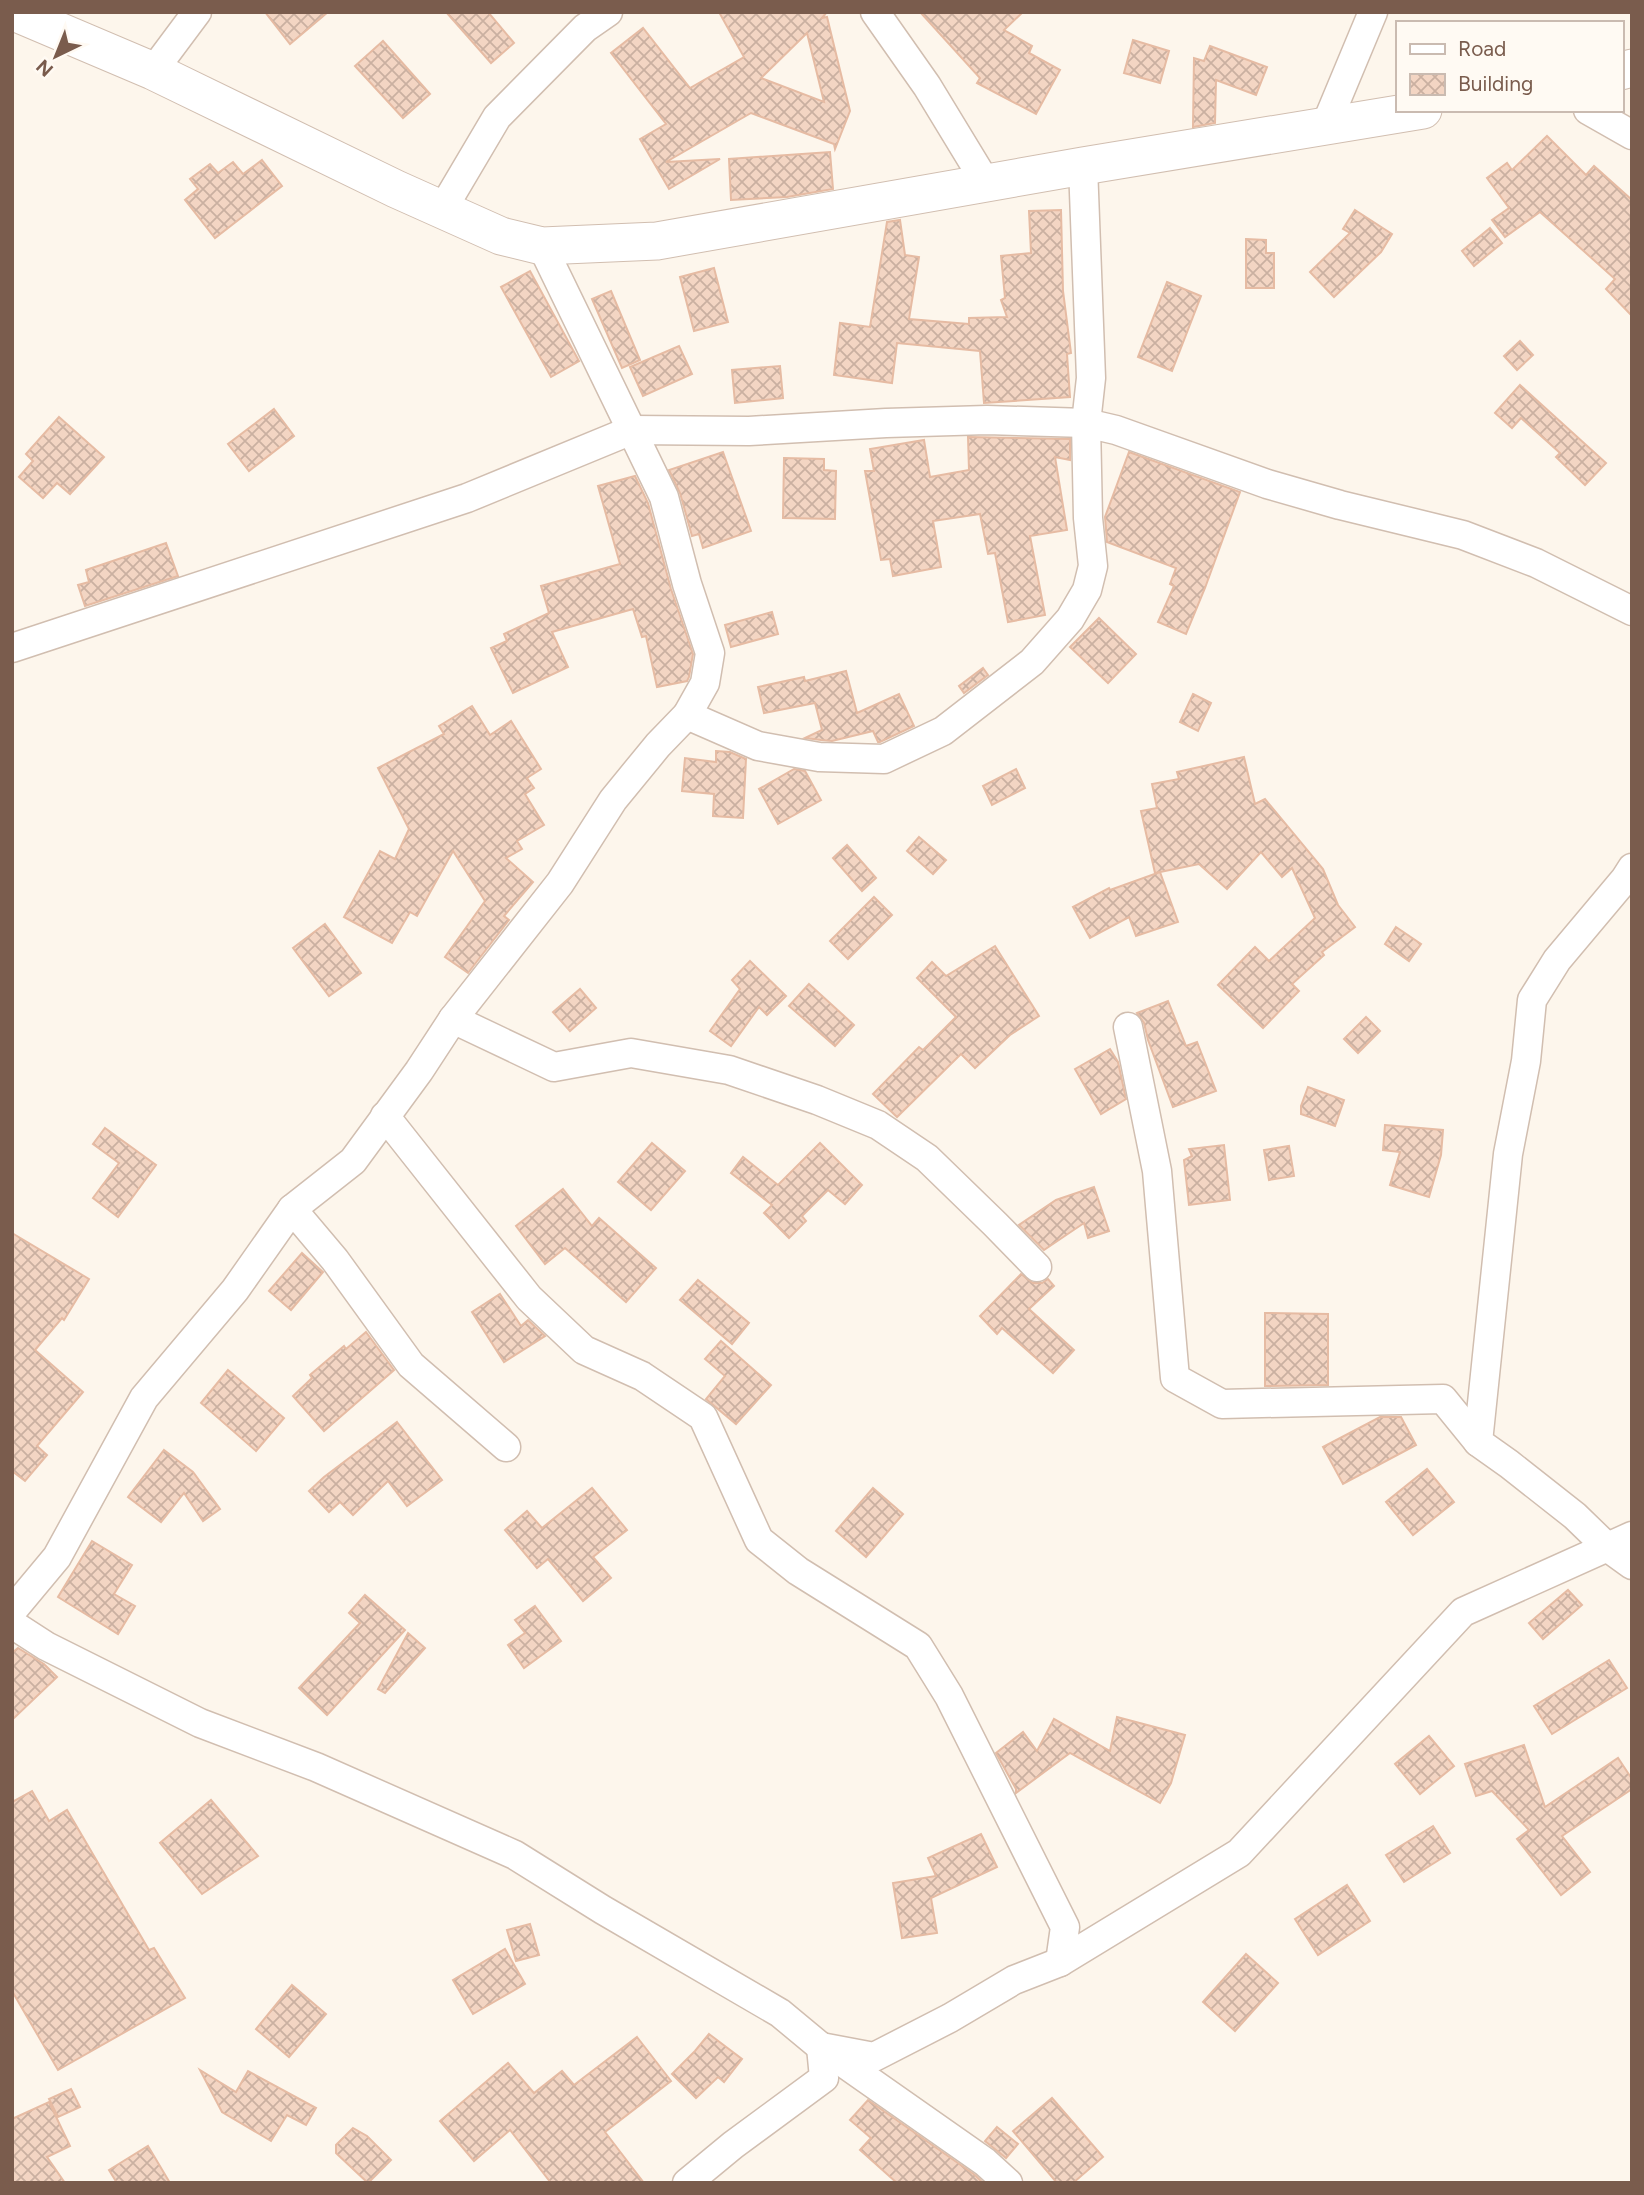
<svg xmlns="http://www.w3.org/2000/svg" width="1644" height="2195" viewBox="0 0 1644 2195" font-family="Figtree,sans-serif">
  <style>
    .building { fill: url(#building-cross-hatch); stroke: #e6bba3; stroke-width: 2; fill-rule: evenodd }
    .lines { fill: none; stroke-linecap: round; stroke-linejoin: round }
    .minor-casing { stroke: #d1beb0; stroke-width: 31 }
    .tertiary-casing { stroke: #d1beb0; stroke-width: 39 }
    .minor { stroke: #fff; stroke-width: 28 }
    .tertiary { stroke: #fff; stroke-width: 37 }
  </style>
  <defs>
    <pattern id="building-cross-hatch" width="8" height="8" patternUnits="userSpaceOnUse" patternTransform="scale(1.75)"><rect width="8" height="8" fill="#f3d5c3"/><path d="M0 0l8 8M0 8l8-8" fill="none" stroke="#cab0a1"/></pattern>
  </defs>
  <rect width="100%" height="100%" fill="#fdf6ec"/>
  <g class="building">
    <path d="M265,12H328L290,44Z"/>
    <path d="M446,12H488L514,43L491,63Z"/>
    <path d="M719,12H827L822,18L827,17L850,111L835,149L834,144L751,113L666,162L720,159L669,189L640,139L666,124L611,53L643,28L690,88L744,57ZM807,33L824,102L761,78Z"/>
    <path d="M920,12H1023L1004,30L1032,46L1029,53L1060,70L1036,114L977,83L980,78Z"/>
    <path d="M1133,40L1169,51L1160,83L1124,73Z"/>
    <path d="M383,41L430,94L403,118L355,66Z"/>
    <path d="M1210,46L1267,67L1256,95L1216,80L1215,123L1193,127L1194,58L1204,61Z"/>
    <path d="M1547,136L1586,175L1594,166L1632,200V316L1606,289L1615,279L1540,212L1505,237L1492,220L1509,208L1487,178L1507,163L1512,170Z"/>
    <path d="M830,152L833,189L787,197L731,200L729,159Z"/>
    <path d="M262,160L282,186L215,238L185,200L198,189L190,179L210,164L218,173L233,162L243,174Z"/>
    <path d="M1061,210L1063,291L1071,353L1067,354L1070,397L984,403L980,351L897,343L892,383L834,375L840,323L870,327L887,222L900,220L905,255L919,257L909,319L969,324V318L1007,317L1001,300L1005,298L1001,256L1031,253L1029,211Z"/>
    <path d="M1355,210L1392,234L1381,252L1334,297L1310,272L1350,233L1343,229Z"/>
    <path d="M1490,228L1502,243L1474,266L1462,251Z"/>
    <path d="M1246,239L1266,240V253H1274V288H1246Z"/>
    <path d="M714,268L728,322L694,331L680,277Z"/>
    <path d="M530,271L579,361L551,377L501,287Z"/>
    <path d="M1167,282L1201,296L1172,371L1138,357Z"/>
    <path d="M611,291L640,360L622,368L592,299Z"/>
    <path d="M1520,341L1533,355L1517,370L1504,356Z"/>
    <path d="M679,346L692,374L643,396L630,367Z"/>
    <path d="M780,366L783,398L735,403L732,370Z"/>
    <path d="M1520,385L1606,463L1585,485L1556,457L1560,453L1521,418L1512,428L1495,413Z"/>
    <path d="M274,409L294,436L249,471L228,444Z"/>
    <path d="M59,417L104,457L70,494L57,483L43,498L19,477L33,461L26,454Z"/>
    <path d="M968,437L1070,439V460L1055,457L1067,530L1030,536L1045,615L1008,622L995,553L988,554L980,514L933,521L941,567L893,576L890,559L881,560L865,471H874L870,449L924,440L930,477L969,470Z"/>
    <path d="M723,452L751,531L703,548L699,534L692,536L680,493L669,470Z"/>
    <path d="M1129,452L1240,492L1205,588L1186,634L1158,622L1174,586L1170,584L1176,568L1107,542L1105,517Z"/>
    <path d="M784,458L824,459V470L836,471L835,519L783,518Z"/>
    <path d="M635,476L648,503L671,589L693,654L689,677L687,681L657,687L646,636L642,637L633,609L552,632L568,667L513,693L491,648L507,641L504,634L549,613L541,586L620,564L598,486Z"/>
    <path d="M166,543L178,576L85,606L78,585L89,582L86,570Z"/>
    <path d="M772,612L778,634L731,647L725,625Z"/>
    <path d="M1099,618L1136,654L1108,683L1070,647Z"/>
    <path d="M983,668L988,675L964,693L959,686Z"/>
    <path d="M846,671L857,713L899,694L914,726L880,742H878L873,731L832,741L821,740L805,738L822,730L815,703L764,713L758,687L804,677L805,681Z"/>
    <path d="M1193,694L1211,703L1198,731L1180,722Z"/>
    <path d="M472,706L490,735L511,721L541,769L527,778L534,788L525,794L544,825L517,841L522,849L506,858L533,882L504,916L509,920L468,973L445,957L485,901L453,851L417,916L410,912L392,943L344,917L380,851L395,859L409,829L378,768L444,734L439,726Z"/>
    <path d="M716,751L730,752L746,759L743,818L713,816L714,794L682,791L685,758L716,762Z"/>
    <path d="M1244,757L1255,804L1265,799L1323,869L1338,905L1355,927L1322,952L1324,955L1292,984L1299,991L1263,1028L1218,985L1255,947L1269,961L1315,918L1292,868L1282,877L1261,852L1227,889L1199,864L1155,873L1141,811L1157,808L1152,784L1179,779L1177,772Z"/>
    <path d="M794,769L805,771L821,800L778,824L759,789Z"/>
    <path d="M1016,769L1025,788L992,805L983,786Z"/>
    <path d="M919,837L946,860L933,874L907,851Z"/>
    <path d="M847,845L876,878L862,891L833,858Z"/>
    <path d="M1160,872L1178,922L1136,936L1129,917L1090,938L1073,907L1109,888L1110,890Z"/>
    <path d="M874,897L892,915L848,959L830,941Z"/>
    <path d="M325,924L361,973L329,996L293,948Z"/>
    <path d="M1396,927L1421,944L1409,961L1385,944Z"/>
    <path d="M995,946L1039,1016L1010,1035L975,1068L961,1054L897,1117L873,1094L919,1047L923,1050L956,1017L917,978L932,962L946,976Z"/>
    <path d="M750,961L786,996L767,1015L759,1007L731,1046L710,1031L740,989L732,980Z"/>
    <path d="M809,984L854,1025L835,1046L789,1006Z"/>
    <path d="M580,989L596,1008L570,1031L553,1012Z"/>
    <path d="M1168,1001L1186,1046L1197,1042L1216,1091L1173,1107L1148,1040L1144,1023L1137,1013Z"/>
    <path d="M1366,1017L1380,1031L1358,1053L1344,1039Z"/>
    <path d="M1110,1049L1118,1062L1126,1099L1101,1114L1075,1069Z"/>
    <path d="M1308,1087L1344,1100L1335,1126L1301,1114V1106Z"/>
    <path d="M1385,1125L1443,1130L1441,1155L1429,1197L1390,1185L1400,1152L1383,1150Z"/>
    <path d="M105,1128L156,1165L118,1217L93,1198L119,1163L93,1144Z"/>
    <path d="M652,1143L685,1171L651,1210L618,1182Z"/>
    <path d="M820,1143L862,1185L845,1204L828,1190L802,1216L806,1221L789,1238L764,1213L772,1205L731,1173L743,1157L778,1185Z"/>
    <path d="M1224,1145L1230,1200L1189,1205L1184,1160L1192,1156L1189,1149Z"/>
    <path d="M1289,1146L1294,1176L1269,1180L1264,1150Z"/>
    <path d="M1094,1187L1109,1231L1088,1238L1084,1223L1044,1250L1019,1225L1056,1200Z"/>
    <path d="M563,1189L592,1226L599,1218L656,1268L626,1302L565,1248L545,1264L516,1226Z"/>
    <path d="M12,1233L89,1279L64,1320L62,1318L35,1350L83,1392L37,1446L47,1455L25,1481L12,1471Z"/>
    <path d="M302,1253L323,1272L291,1310L269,1291Z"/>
    <path d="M1021,1274L1033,1283H1042L1048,1279L1054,1286L1029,1309L1074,1350L1053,1373L1002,1328L997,1334L980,1316Z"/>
    <path d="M698,1280L749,1323L732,1344L680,1300Z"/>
    <path d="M500,1294L521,1326L528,1320L545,1336L504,1362L472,1312Z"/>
    <path d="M1265,1313L1328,1314V1385L1265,1386Z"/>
    <path d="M366,1332L394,1370L324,1431L293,1396L312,1378L310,1375L344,1346L346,1349Z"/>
    <path d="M721,1341L771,1385L736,1424L706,1399L725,1376L705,1359Z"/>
    <path d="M228,1370L284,1418L256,1451L201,1403Z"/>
    <path d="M1380,1417H1401L1416,1445L1343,1484L1323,1447Z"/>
    <path d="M397,1422L442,1480L407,1506L388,1481L353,1515L340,1502L329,1512L309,1491L324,1477Z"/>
    <path d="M164,1450L193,1472L220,1509L203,1521L184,1493L161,1522L128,1497Z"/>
    <path d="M1427,1469L1454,1502L1413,1535L1386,1502Z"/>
    <path d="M592,1488L627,1530L593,1557L611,1578L583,1601L548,1559L537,1568L505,1530L527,1511L542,1528Z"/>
    <path d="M873,1488L903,1514L866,1557L836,1531Z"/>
    <path d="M92,1541L132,1565L114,1594L135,1606L118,1634L58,1597Z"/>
    <path d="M1568,1590L1582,1605L1543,1639L1529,1623Z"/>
    <path d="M365,1595L405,1630L327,1715L299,1688L360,1623L349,1613Z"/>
    <path d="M535,1606L561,1641L524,1668L508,1645L525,1633L515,1620Z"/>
    <path d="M408,1633L425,1648L385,1693L378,1689Z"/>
    <path d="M18,1648L44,1664L57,1677L12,1720V1653Z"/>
    <path d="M1609,1660L1627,1688L1552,1734L1534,1706Z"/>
    <path d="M1117,1717L1185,1735L1171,1783L1160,1803L1070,1753L1016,1793V1789L996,1753L1023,1732L1037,1751L1054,1719L1110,1751Z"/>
    <path d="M1429,1736L1454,1766L1420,1794L1395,1764Z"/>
    <path d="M1524,1745L1545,1807L1618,1758L1632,1779V1789L1562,1836L1590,1872L1561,1895L1517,1839L1529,1830L1492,1791L1476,1796L1465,1764Z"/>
    <path d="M32,1791L49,1821L67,1810L149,1950L154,1948L185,1998L58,2070L12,1991V1802Z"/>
    <path d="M211,1800L258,1856L202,1894L160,1843Z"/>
    <path d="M1433,1826L1450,1853L1404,1882L1386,1855Z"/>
    <path d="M981,1834L997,1867L931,1898L937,1933L902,1938L893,1883L936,1876L928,1858Z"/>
    <path d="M1347,1885L1370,1921L1318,1955L1295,1919Z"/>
    <path d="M530,1924L539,1955L516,1961L507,1930Z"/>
    <path d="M505,1949L525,1984L473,2014L453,1980Z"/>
    <path d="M1246,1954L1278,1983L1235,2031L1203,2002Z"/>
    <path d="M292,1985L326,2014L289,2057L256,2029Z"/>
    <path d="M709,2034L742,2059L724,2082L718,2077L696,2098L672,2074L695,2051Z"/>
    <path d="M637,2037L671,2081L605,2132L644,2183H551L510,2130L474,2161L440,2121L508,2063L534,2093L562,2071L574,2085Z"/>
    <path d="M200,2070L236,2092L248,2071L316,2108L306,2125L287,2115L271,2141L222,2112Z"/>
    <path d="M71,2089L80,2107L58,2117L49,2099Z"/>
    <path d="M1052,2098L1103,2157L1073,2183H1057L1013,2131Z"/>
    <path d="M868,2100L975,2175L983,2183H897L860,2150L871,2138L850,2120Z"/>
    <path d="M49,2102L70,2146L47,2157L65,2183H12V2119Z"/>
    <path d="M997,2127L1018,2144L1006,2158L985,2141Z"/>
    <path d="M353,2128L367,2136L391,2160L368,2183L336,2153V2145Z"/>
    <path d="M148,2146L170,2183H117L109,2170Z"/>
  </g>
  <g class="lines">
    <g class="minor-casing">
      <g id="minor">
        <path d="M875,12L927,86L986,183"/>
        <path d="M153,71L197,12"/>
        <path d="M1588,110L1632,135"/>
        <path d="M1325,127L1373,12"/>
        <path d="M442,210L497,117L585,28L608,12"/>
        <path d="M12,648L467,498L632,430L749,431L886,423L987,420L1086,423L1116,430L1267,484L1340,505L1463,535L1536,563L1632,611"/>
        <path d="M687,715L758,746L819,757L884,759L943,731L1032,662L1070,619L1087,590L1093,566L1088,518L1086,423L1091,378L1083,166"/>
        <path d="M1632,868L1625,879L1557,960L1532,1000L1526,1061L1508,1154L1478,1442L1509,1464L1575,1516L1607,1547L1632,1565"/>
        <path d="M453,1019L554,1067L631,1053L729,1070L817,1100L878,1125L927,1158L995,1224L1037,1267"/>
        <path d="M1128,1027L1157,1171L1175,1378L1222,1404L1443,1399L1478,1442"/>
        <path d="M385,1116L529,1298L584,1350L642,1376L703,1417L759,1540L798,1571L918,1646L949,1696L1065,1927L1060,1962"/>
        <path d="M292,1209L335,1260L411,1365L506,1447"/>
        <path d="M12,1611L57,1557L144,1398L235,1290L292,1209L353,1161L419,1071L453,1019L560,883L613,800L658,745L687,715L705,683L710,653L687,584L664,497L542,246"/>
        <path d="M12,1624L46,1646L200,1723L316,1767L515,1855L603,1910L780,2013L821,2047L985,2162L1008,2183"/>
        <path d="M687,2183L733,2145L824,2078L821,2047L874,2057L950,2018L1014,1980L1060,1962L1239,1853L1463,1612L1632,1536"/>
      </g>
    </g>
    <g class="tertiary-casing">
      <g id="tertiary">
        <path d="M14,12L153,71L396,189L501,236L542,246L657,241L1083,166L1423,110"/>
        <path d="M1621,71L1632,68"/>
      </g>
    </g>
    <use href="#minor" class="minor"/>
    <use href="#tertiary" class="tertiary"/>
  </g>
  <rect width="1644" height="2195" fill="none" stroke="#7a5c4d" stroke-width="28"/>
  <rect x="1396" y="21" width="228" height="91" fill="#fffaf3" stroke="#cabbb1" stroke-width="2"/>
  <rect x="1410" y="44" width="35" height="10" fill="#ffffff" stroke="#cabbb1" stroke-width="2"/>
  <text x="1458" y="56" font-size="21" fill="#7a5c4d">Road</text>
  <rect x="1410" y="74" width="35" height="21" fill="url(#building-cross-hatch)" stroke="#cabbb1" stroke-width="2"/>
  <text x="1458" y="91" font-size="21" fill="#7a5c4d">Building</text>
  <g transform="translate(56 56) rotate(223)" stroke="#fffaf3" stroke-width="5" paint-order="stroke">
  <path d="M0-5L12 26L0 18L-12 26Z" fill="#7a5c4d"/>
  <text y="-10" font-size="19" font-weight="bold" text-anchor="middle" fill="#7a5c4d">N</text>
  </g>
</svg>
